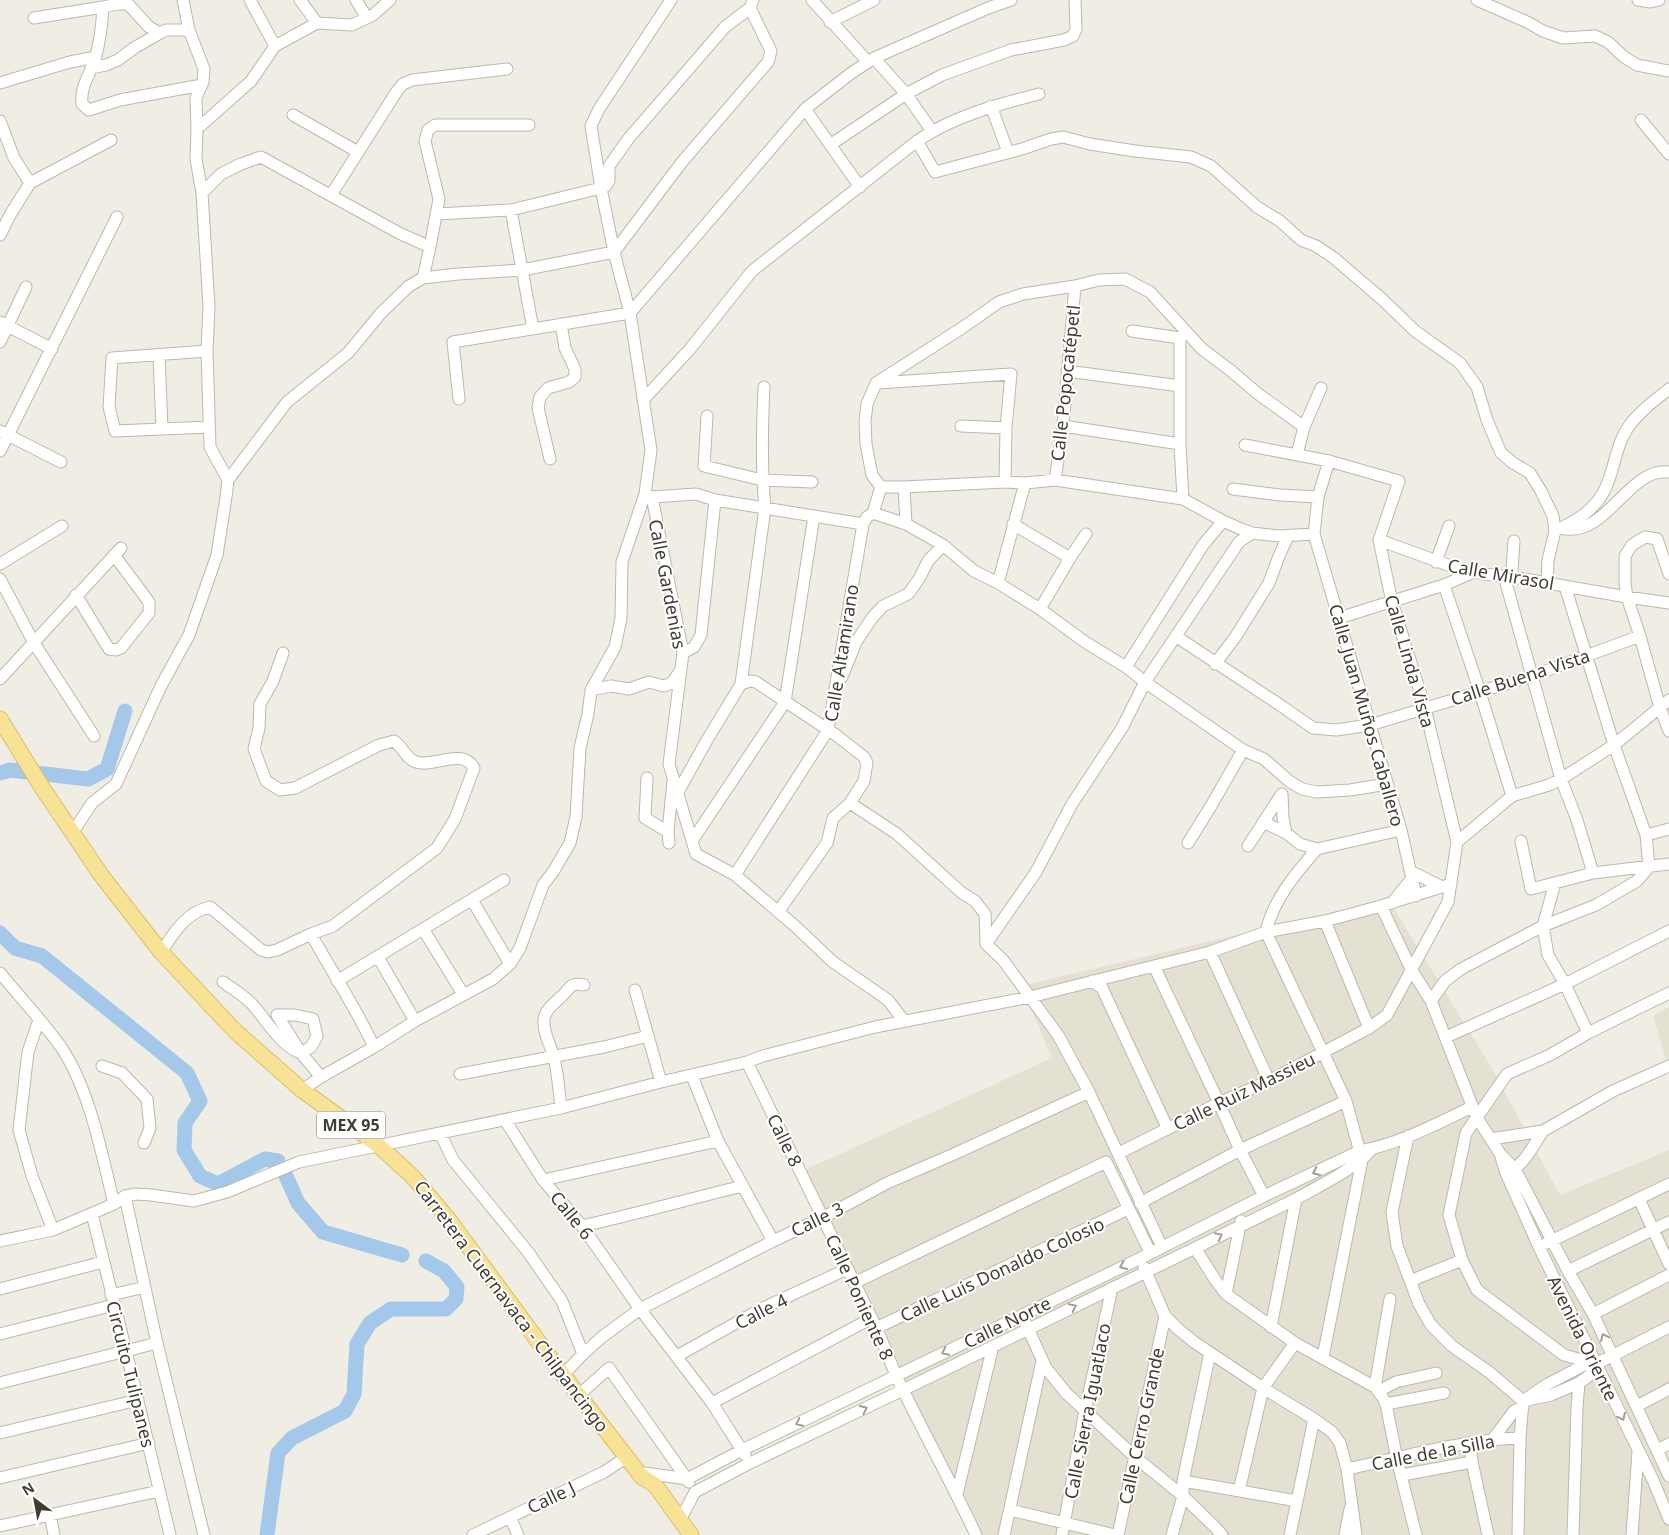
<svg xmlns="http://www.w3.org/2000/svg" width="1669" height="1535" viewBox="0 0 1669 1535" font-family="'Noto Sans',sans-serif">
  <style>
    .residential { fill: #e4e0d2 }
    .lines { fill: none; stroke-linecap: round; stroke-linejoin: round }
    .river { stroke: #a3c8ea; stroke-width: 15 }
    .minor-casing { stroke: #beb8aa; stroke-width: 13 }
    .major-casing { stroke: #dac068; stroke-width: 17 }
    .minor { stroke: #fff; stroke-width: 11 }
    .major { stroke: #f7e296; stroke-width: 15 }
    .oneway { stroke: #a09e9a }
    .labels { text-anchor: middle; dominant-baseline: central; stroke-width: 4; stroke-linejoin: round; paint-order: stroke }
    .shield { fill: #fff; stroke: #7b7771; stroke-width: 1 }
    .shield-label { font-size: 16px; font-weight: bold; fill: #423d34 }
    .street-label { font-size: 18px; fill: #423d34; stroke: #fff }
  </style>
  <rect width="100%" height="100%" fill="#f0ede4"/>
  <path class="residential" d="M1388,899L1490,1065L1560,1195L1669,1150V1535H970L798,1173L1052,1058L1021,986Z
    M1669,1007V1070L1653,1016Z"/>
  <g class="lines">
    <path class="river" d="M0,773L10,770L88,779L107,769L125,711
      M0,933L15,948L42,956L187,1073L200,1101L185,1123L184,1150L200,1176L218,1184L265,1159L278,1161
      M285,1174L298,1203L323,1232L402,1255
      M267,1535L278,1453L292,1438L345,1411L354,1394L357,1344L370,1323L391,1309H446L456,1299L457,1287L444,1271L426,1261"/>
    <g class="minor-casing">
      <path id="minor" d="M250,0L275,46
        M300,0L317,23
        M356,0L367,18
        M812,0L868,62
        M1477,0L1527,22L1543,31L1563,38L1595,36L1608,42L1624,57L1637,65L1669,71
        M1638,0L1650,2L1659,0
        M103,7C102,25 100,42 95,59C90,75 80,86 82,104L89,110L120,100L202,85
        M34,18L103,7L118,4H128L149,27L160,33L166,30H189
        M830,22L874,0
        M874,58L906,94L932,131
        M91,68L106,65L118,60L134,48L160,33
        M0,83L70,62L96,57
        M991,106L1008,152
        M805,109L860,187
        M293,115L358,152
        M1641,120L1669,154
        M0,121L14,158L30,183
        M197,129L251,81L275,46L317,23L352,25L373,15L390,0
        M917,141L935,172L1022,149L1051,139L1063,137L1090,144L1135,151L1191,157L1211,166L1257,207L1280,221L1301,240L1316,246L1334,258L1383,300L1415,331L1460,363L1477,387L1487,420L1501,453L1513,463L1530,473L1541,491L1553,516L1555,531L1548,560L1547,582
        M830,145L906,94L942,75L1011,50L1064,40L1073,36L1076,29L1075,0
        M202,193L221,174L241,164L261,157L399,233L430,247
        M331,195L397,91L403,84L412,80L507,69
        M511,210L533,329
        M437,214L511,210L601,188L606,186L609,181V166L629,138L725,27L750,8L753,0
        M0,235L10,215L30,183L111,140
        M423,278L430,247L439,199L425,141L428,130L435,125H529
        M0,322L52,349
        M1132,331L1180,338
        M0,342L26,287
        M207,351L112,358L109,407L115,431L209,427
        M159,355L162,429
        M1067,371L1180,386
        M878,383L1011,374L1006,428L1005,482
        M459,399L453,342L630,313L805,109L850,74L874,58L988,8L1011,0
        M643,400L690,349L752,271L917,141C954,116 996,105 1039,94
        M707,416L704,466L762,480L812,482
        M961,426L1006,428
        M1063,426L1180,444
        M0,431L61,462
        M1245,445L1329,461L1399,481L1379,540L1392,602L1425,708L1457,842
        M0,451L117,217
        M1297,454L1304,427L1321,388
        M550,459L538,408L540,397L548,388L569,382L575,377V369L565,348L561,324
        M1329,461L1318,497L1314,534L1401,830L1416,896
        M228,480L287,402L348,353L381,313L409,286L423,278L458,274L522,270L614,252L682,162L768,62L771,51L750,8
        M1055,480L1063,426L1075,286
        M881,487L872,475L866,444L865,421L867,404L876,383L962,328L999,302L1023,294L1075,286L1099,280L1125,279L1150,292L1202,349L1230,370L1257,393L1304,427
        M881,487H904L1005,482L1025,483L1055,480L1183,499L1223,521L1241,529L1252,533L1279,536L1314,534
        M904,487L906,524
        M1233,489L1280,495L1318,497
        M645,494L652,497L683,653L669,764L696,854L735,875L795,926L833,962L888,1000L904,1021
        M652,497L696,494L715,500L863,524
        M1183,499L1180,444V338L1185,333
        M873,513L881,487
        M1013,524L1070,558
        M1565,529C1608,535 1629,467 1669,472
        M1555,531C1576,521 1596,510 1606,487C1615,467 1616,444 1629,426C1640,411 1655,400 1669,389
        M1379,540L1459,569L1484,574L1513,577L1627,597L1669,603
        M1436,562L1449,526
        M0,564L62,526
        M1669,574L1657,539L1645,537L1632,545L1625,556V584L1627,597L1640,636L1660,708L1669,731
        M1504,576L1561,779L1577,820L1593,873
        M1513,577L1512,570L1514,541
        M0,579L34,643L94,736
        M998,583L1025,483
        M1444,585L1480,692L1512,796
        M76,595L109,649L116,650L121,648L149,613V602L114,555
        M1040,609L1070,558L1086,534
        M1339,618L1444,585L1474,572
        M1177,637L1280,705L1313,728L1336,730L1370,725L1532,676L1640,636
        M683,653L694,647L701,635L715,500
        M1215,664L1236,636L1269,583L1279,556L1288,536
        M1126,667L1203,545L1223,521
        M842,677L856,642L872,618L883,606L908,594L919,579L928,561L943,545
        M0,679L121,548
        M741,684L750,681L756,682L836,735L864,757L867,763L864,781L850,803L833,818L827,843L778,912
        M591,690L611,686L629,689L649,682L664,686L672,683L680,671
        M647,778L645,818L668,832
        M678,792L707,740L741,684L765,508C761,467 762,428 764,387
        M1282,794L1283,818L1286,833
        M850,803L897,834L962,893L975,901L985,914L986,944L1003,960L1058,1035L1089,1092L1162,1247
        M1263,822L1286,833L1300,844L1317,849L1401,830
        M73,832L92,803L116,784L161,686L189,635L217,555L226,497L228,480L210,447L207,351L209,306L202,193L196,159L197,129L196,98L203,82L204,69L189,30L183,0
        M1646,835L1669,829
        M692,841L785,702L814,516
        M1521,841L1531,889L1593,873L1669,864
        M669,843L668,832L673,781
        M1188,843L1211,806L1243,750
        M1248,846L1281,795
        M1317,849C1296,873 1273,900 1266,932L1346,1101L1362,1160L1323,1357
        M1412,872L1442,887
        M735,875L828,730L863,524L867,517L873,513L906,524L943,545L974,571L998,583L1040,609L1085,642L1126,667L1145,682L1243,750L1264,759L1289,781L1302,789L1317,792L1350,790L1387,784
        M1555,883L1543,926L1548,955L1565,984L1588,1033
        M472,900L510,964
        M1392,903L1413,877
        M1381,906L1411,969L1431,1001L1477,1118L1501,1155L1515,1169L1568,1271L1593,1314L1669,1476
        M1325,921L1369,1028
        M423,929L463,994
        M311,934C332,972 356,1008 374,1047
        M986,944L1036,872L1072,804L1122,728L1145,682L1239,542L1252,533
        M161,952C174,933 186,912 210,907L261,950L268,952L277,950L311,934L333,926L437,848L455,819L474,768C462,747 435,768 416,762C406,759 404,748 394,741L379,745L295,788L280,790L266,781L254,749L259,728L260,704L273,681L283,653
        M1210,952L1269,1081
        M378,957L415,1021
        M1154,966L1219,1103L1240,1150L1264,1196
        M0,973C19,996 44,1023 61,1047C90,1090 102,1155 114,1204
        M337,981L504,880
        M1092,981L1102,988L1168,1129
        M223,982C232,988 243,995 251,1003C266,1019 280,1046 301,1053L311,1047L317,1036L313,1019L295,1015H277
        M635,990L661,1082
        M1431,1001L1445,981L1461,969L1543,926L1596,905L1637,881L1649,867L1646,835L1614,745L1565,586
        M277,1015L301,1053L321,1077
        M39,1020L28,1052L19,1130L32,1176L53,1230
        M1446,1037L1565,984L1669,931
        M747,1062C789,1147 830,1232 871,1317C883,1341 891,1366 903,1390C927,1439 953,1486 976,1535
        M102,1066L122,1073L147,1099L150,1128L144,1143
        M460,1074L604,1047L648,1036
        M692,1076L718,1141L773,1241
        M302,1090L321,1077L374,1047L415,1021L493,979L510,964L520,948L543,885L553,872L570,843L576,817L580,748L588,714L591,690L615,647L621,618L622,562L645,494L651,450L630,313L614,252L601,188L591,126L599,109L671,0
        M561,1108C559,1091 558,1074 554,1058C551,1045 543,1034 544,1020C545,1009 555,1003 562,996C571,988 569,982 584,985
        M505,1120L543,1180L582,1226L640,1309L712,1403L745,1455
        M440,1133L453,1160L528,1252L562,1301L583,1354
        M1408,1136L1392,1212L1397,1246L1419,1304L1431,1325L1452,1346L1489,1372L1523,1401L1520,1438L1518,1535
        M1491,1139L1543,1131L1613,1091L1669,1066
        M1119,1153L1219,1103L1269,1081L1369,1028L1387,1015L1448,902L1457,842L1512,796L1549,785L1561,779L1614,745L1669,700
        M1501,1157L1506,1173L1539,1247L1653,1480L1669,1519
        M1510,1171C1525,1164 1534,1144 1543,1131
        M543,1180L718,1141
        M125,1196L157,1343L204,1535
        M1639,1199L1669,1264
        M1140,1203L1240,1150L1346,1101
        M92,1214L126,1351L170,1535
        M582,1226C636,1214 689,1199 743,1186
        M0,1241L53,1230L114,1204L125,1196L136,1194L151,1195L194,1201L227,1192L299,1162L561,1108L661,1082L747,1062L763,1056L875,1027L1030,997L1210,952L1266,932L1325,921L1381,906L1451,884
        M1547,1243L1669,1184
        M1195,1248L1216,1281L1226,1294L1295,1343L1375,1387L1383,1398L1386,1404L1397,1459L1416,1535
        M1144,1267L1165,1316L1178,1329L1194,1342L1263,1388L1314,1419L1332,1432L1340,1443L1347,1469L1356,1535
        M1568,1271L1669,1222
        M1410,1281L1462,1260
        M854,1283L1106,1162L1150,1252
        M0,1289L103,1262
        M1226,1294L1241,1221
        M111,1295L145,1287
        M1593,1314L1669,1275
        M1025,1322L1046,1368L1066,1393L1135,1457L1183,1496L1215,1527L1222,1535
        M1271,1327L1296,1199
        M876,1328L1128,1209
        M0,1334L114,1305
        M677,1356L761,1309L847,1269
        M1596,1364L1564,1355L1477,1290L1462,1260L1449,1215L1466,1133L1507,1074L1550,1055L1588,1033L1669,993
        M1596,1364L1669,1327
        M563,1375L583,1354L602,1337L640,1309L773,1241L824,1217L887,1183L954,1154L1089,1092
        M0,1383L157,1343
        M1375,1387L1390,1299
        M1379,1391L1396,1382L1436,1373
        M579,1395L609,1368L689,1482
        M1527,1400L1551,1395L1579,1383
        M1523,1401L1546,1385L1588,1363
        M712,1403L872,1318
        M1386,1404L1444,1393
        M1637,1406L1669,1389
        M0,1433L138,1400
        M1493,1439L1514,1411L1523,1407
        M1470,1443L1472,1462L1488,1535
        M1657,1450L1669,1444
        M1347,1469C1404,1457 1461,1440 1520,1438
        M638,1472L687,1479L742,1450L1141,1258L1264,1196L1360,1151C1399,1144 1436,1124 1472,1107
        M1402,1475L1472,1462
        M0,1478L149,1443
        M1183,1481L1297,1501
        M1239,1491L1263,1388L1295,1343
        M957,1494L993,1346
        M1010,1510L1115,1535
        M50,1514L54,1535
        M510,1517L518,1535
        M680,1520L695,1492L750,1463L903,1390L1296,1199C1322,1184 1352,1171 1372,1149
        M0,1526L159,1491
        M473,1535L604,1472L627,1457
        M1004,1535L1042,1361
        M1062,1535L1085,1411L1112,1288
        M1118,1535L1165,1316
        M1172,1535L1183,1496V1481L1210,1353
        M1290,1535L1314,1419
        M1345,1535L1350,1509
        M1573,1535L1577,1407L1579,1383L1590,1375L1596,1364
        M1632,1535L1638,1452"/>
    </g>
    <g class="major-casing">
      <path id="major" d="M0,719L43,789L101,875L161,952L235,1031L302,1090L378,1145L413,1177L449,1220L563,1375L638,1472L642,1477L655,1485L691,1535"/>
    </g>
    <use href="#minor" class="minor"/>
    <use href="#major" class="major"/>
  </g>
  <defs><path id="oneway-chevron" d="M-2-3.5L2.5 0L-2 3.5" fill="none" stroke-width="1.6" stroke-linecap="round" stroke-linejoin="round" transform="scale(1.25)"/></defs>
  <g class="oneway">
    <use href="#oneway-chevron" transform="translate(1316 1172) rotate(155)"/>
    <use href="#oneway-chevron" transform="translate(1219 1236) rotate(-26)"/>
    <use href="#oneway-chevron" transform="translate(1123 1266) rotate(155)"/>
    <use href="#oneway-chevron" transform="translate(1073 1307) rotate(-26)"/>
    <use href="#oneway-chevron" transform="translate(1604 1337) rotate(-115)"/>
    <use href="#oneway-chevron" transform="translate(945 1352) rotate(154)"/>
    <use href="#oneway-chevron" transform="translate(864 1409) rotate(-25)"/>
    <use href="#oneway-chevron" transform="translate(1622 1417) rotate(64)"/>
    <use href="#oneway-chevron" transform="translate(799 1423) rotate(154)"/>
  </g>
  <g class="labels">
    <rect class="shield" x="317" y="1111.5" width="68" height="27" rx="4"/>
    <g class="shield-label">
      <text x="351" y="1125">MEX 95</text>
    </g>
    <g class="street-label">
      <text transform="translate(1065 383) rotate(-84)">Calle Popocatépetl</text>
      <text transform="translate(1501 574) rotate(10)">Calle Mirasol</text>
      <text transform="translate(668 584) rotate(79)">Calle Gardenias</text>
      <text transform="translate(841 653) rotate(-81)">Calle Altamirano</text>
      <text transform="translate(1410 661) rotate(74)">Calle Linda Vista</text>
      <text transform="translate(1520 677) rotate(-18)">Calle Buena Vista</text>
      <text transform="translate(1367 715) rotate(74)">Calle Juan Muños Caballero</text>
      <text transform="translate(1244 1091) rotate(-26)">Calle Ruiz Massieu</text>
      <text transform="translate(785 1140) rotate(64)">Calle 8</text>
      <text transform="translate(572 1215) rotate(51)">Calle 6</text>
      <text transform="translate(817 1219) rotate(-26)">Calle 3</text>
      <text transform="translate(1002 1269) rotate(-25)">Calle Luis Donaldo Colosio</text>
      <text transform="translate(860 1297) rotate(65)">Calle Poniente 8</text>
      <text transform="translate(512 1306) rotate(53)">Carretera Cuernavaca - Chilpancingo</text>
      <text transform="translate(761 1311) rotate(-27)">Calle 4</text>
      <text transform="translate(1007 1322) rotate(-26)">Calle Norte</text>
      <text transform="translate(1583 1338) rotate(64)">Avenida Oriente</text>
      <text transform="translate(131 1374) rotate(76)">Circuito Tulipanes</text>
      <text transform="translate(1087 1411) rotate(-79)">Calle Sierra Iguatlaco</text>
      <text transform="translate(1141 1426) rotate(-78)">Calle Cerro Grande</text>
      <text transform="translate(1433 1452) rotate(-11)">Calle de la Silla</text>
      <text transform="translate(551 1497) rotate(-26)">Calle J</text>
    </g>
  </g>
  <g transform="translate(35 1500) rotate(328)" stroke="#ffffff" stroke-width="4" paint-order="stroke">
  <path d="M0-4L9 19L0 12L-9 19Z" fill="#423d34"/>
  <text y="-8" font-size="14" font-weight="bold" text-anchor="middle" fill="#423d34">N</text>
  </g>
</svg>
